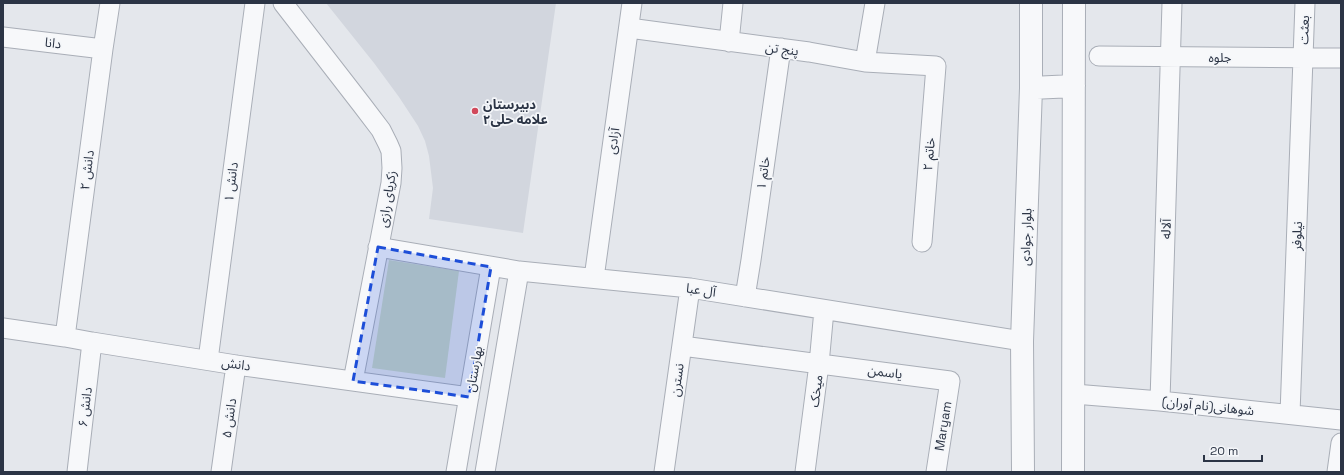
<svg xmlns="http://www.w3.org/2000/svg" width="1344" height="475" viewBox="0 0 1344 475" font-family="'Space Grotesk','Noto Sans Arabic',sans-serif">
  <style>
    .built { fill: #d2d6de }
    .green { fill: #c9d6c5 }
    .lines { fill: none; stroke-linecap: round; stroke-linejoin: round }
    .minor-casing { stroke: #a9aeb7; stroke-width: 21 }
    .tertiary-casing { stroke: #a9aeb7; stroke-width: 24 }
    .minor { stroke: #f7f8fa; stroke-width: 19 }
    .tertiary { stroke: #f7f8fa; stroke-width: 22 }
    .marked { fill: #1d4ed8; fill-opacity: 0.2; stroke: #1d4ed8; stroke-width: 3; stroke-dasharray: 8 5; stroke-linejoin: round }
    .poi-dot { fill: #d1495b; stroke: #f4f6f9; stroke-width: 1.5 }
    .labels { text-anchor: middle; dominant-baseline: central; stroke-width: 3.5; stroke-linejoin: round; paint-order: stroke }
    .street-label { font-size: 13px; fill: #2b3445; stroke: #f4f6f9 }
    .poi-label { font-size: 13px; font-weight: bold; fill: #2b3445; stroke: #f4f6f9; text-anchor: start }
  </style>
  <rect width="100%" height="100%" fill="#e4e7ec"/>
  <path class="built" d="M326,3H556L523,233L429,219L433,188L429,156L425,141L418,126L399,97L374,63Z"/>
  <path class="green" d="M389,260L459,271L445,378L372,368Z"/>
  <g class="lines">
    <g class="minor-casing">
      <path id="minor" d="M283,3L362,105L381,130L388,144L391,151L392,168L391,183L353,381
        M629,28L809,52L865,62L936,66L922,242
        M3,37L103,49
        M729,42L733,3
        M1099,56L1341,58
        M865,62L875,3
        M378,247L519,271L690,288L1022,341
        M594,278L632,3
        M745,297L751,260L781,48
        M3,328L65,337L92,342L236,365L469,397
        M65,337L103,49L110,3
        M682,346L950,381L936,472
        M208,360L255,3
        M1074,394L1160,401L1341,420
        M1160,401L1172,3
        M1290,414L1305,3
        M77,472L92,342
        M221,472L236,365
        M456,472L491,267
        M485,472L519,271
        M664,472L690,288
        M805,472L819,364L824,310
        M1337,472L1341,443"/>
    </g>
    <g class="tertiary-casing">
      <path id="tertiary" d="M1031,88L1074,86
        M1023,472L1022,341L1031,88V3
        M1073,472L1074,3"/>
    </g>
    <use href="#minor" class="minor"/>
    <use href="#tertiary" class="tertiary"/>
  </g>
  <path class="marked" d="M378,247L491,267L469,397L353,381Z"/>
  <circle class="poi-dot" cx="475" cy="111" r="4"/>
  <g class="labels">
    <g class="street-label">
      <text transform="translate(1304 30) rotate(-88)">بعثت</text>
      <text transform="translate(53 43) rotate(7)">دانا</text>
      <text transform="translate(782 49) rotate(7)">پنج تن</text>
      <text x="1220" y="57">جلوه</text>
      <text transform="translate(613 141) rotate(-82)">آزادی</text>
      <text transform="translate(929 154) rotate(-85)">خاتم ۲</text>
      <text transform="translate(87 170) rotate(-83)">دانش ۲</text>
      <text transform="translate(763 173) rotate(-82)">خاتم ۱</text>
      <text transform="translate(231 182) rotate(-83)">دانش ۱</text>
      <text transform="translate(387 199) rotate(-81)">زکریای رازی</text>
      <text transform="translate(1166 229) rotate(-88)">آلاله</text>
      <text transform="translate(1297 236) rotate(-88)">نیلوفر</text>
      <text transform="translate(1026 237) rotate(-88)">بلوار جوادی</text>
      <text transform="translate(701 290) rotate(8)">آل عبا</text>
      <text transform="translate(236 364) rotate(8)">دانش</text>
      <text transform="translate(474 369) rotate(-80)">بهارستان</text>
      <text transform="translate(885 372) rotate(7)">یاسمن</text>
      <text transform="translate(677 380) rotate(-82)">نسترن</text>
      <text transform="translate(816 391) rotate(-82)">میخک</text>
      <text transform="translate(1208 406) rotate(6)">شوهانی(نام آوران)</text>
      <text transform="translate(85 407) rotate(-83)">دانش ۶</text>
      <text transform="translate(229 418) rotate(-82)">دانش ۵</text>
      <text transform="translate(943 426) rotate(-81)">Maryam</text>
    </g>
    <g class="poi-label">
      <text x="483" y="104">دبیرستان<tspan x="483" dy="15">علامه حلی۲</tspan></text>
    </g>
  </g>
  <rect width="1344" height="475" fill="none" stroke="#2b3445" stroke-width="8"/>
  <path d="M1204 455v6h58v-6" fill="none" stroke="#2b3445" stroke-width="2"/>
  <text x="1210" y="455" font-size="12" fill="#2b3445" stroke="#f4f6f9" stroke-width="3" paint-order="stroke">20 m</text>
</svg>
